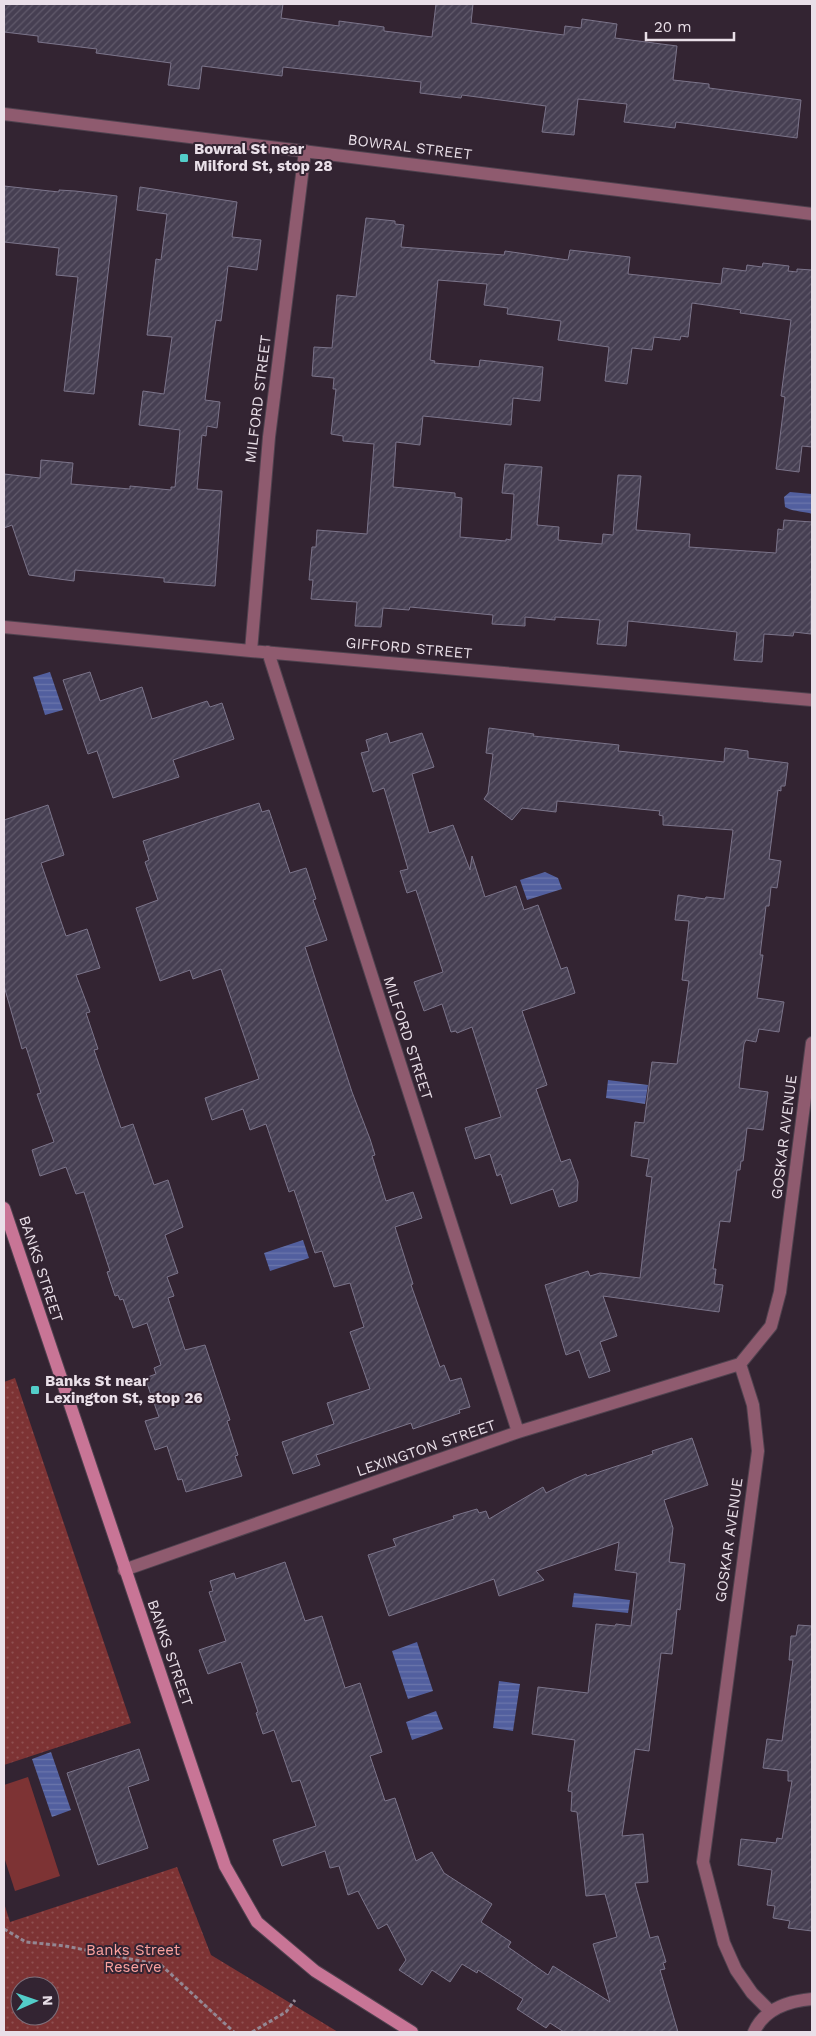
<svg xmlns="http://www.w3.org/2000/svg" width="816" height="2036" viewBox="0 0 816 2036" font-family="'Work Sans',sans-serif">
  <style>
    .park { fill: url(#park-dots); fill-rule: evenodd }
    .garden { fill: #7d3334 }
    .water { fill: url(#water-rules) }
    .building { fill: url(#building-hatch); stroke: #7b748a }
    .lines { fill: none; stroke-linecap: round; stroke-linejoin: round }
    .minor-casing { stroke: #50424f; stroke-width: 14 }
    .tertiary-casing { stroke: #50424f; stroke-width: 14 }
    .secondary-casing { stroke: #50424f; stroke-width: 14 }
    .path { stroke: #948793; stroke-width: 3; stroke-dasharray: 4 2.5; stroke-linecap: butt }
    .minor { stroke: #8f5b6f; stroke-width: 12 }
    .tertiary { stroke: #8f5b6f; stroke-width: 12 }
    .secondary { stroke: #c87596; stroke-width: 12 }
    .poi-dot { fill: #53cdc9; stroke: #332432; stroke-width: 2 }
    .labels { text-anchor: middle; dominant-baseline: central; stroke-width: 4; stroke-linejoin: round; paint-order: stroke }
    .street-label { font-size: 15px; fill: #e9dfe8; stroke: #332432 }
    .poi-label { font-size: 15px; font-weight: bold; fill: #e9dfe8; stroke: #332432; text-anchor: start }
    .park-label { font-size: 15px; fill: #fca29f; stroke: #332432 }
  </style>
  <defs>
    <pattern id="park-dots" width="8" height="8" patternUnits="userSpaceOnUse" patternTransform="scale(1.25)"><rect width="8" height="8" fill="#7d3334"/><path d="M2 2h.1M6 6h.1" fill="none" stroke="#8f5051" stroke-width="1.8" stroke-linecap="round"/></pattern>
    <pattern id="water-rules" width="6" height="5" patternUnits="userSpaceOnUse" patternTransform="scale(1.25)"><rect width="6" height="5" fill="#525f9f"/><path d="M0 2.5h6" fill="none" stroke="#6b76ac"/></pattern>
    <pattern id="building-hatch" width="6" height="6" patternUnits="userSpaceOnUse" patternTransform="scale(1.25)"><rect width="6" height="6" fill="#463f52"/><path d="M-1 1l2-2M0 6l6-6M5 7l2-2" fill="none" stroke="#615a6b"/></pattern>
  </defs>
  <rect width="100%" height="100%" fill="#332432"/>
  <path class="park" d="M15,1378L131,1723L4,1765V1382Z
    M177,1867L211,1955L338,2032H4V1903L10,1922ZM20,1986H50V2016H20Z"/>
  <path class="garden" d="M28,1777L60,1876L15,1891L4,1857V1785Z"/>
  <path class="water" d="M790,492L812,494V514C804,511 793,512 785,507L784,497Z
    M50,672L63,710L45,715L33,677Z
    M545,872L558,878L562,889L527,900L520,880Z
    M608,1080L648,1085L645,1104L606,1098Z
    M303,1240L309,1258L270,1271L264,1253Z
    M574,1593L630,1600L628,1613L572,1607Z
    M417,1642L433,1691L408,1699L392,1651Z
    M499,1681L520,1684L513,1731L493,1728Z
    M436,1711L443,1729L412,1740L406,1722Z
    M51,1752L71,1810L52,1817L32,1759Z"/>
  <path class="building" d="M4,4H283L281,18L339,26V21L384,27V31L432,37L436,4H473L471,23L564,35L565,26L581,28L582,19L617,24L615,38L677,46L673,80L709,84V88L801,100L797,138L676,122L675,128L624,122L627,104L578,99L574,135L542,132L546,106L462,95L461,98L420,93L421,82L283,67L282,76L202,66L199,89L168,85L171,63L96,53L97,49L38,42V36L4,32Z
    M4,186L59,192V190L75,191L117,196L94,394L64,391L78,277L56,275L59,248L4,242Z
    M140,187L237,202L232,237L261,240L257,270L228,266L221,321L216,320L214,332L205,400L220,402L217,428L207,426L206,436L202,435L197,489L222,491L215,586L164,582V578L75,570L74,581L29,575L12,525L4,528V474L40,478L41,460L73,463L71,484L130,489V486L171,490V487H175L180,430L139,425L143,391L164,394L172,337L147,335L156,259L161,260L167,214L137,210Z
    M366,218L395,221V224L404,225L401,247L504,255L505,251L568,260L570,250L630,257L628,274L721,284L723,268L746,271L747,265L762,267L763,263L789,266L788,271L797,272V269L812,270V447L802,446L799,472L776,469L785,397L781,396L791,320L740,313L741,310L692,303L688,337L681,336L680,340L654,337L652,350L632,348L627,384L605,381L609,347L558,340L561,321L507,314L508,308L484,305L487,284L438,280L430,360L435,361L434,363L479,367L480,360L543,367L540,401L513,398L511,425L423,416L420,445L396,442L393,487L455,493V497L462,498L460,537L506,541V539L511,540L514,494L502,493L505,464L542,467L537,525L559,527L558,540L602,544L603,534L613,535L618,475L641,476L636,530L690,534L689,547L776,553L778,529L783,530L784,520L812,522L811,634L794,632L793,636L764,634L762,662L734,660L737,632L628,621L626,646L597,644L600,620L555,617V620L525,617V626L492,624L493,615L410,607L409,610L383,608L381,627L355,626L357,602L311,599L313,580H309L312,547H316L317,530L367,534L374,444L343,441V436L331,434L336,389H333L334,378L312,376L314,347L332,348L337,295L356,297Z
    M90,672L100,701L142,687L152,719L207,701L210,707L222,703L234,739L173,760L179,777L113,798L97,751L88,754L63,680Z
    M489,728L534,734L533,736L619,745L618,751L724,762L725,748L748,751V758L788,763L785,786H781V791L778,790L769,859L781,861L777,888L771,887L769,906H766L760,955H763L757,998L784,1002L779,1032L759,1029L756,1042L746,1040L744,1044L739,1088L768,1092L763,1130L747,1128L743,1161H741L740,1170H737L730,1222L720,1221L713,1269H716L714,1284L723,1285L719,1312L603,1296L617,1336L600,1342L610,1371L589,1378L579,1350L566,1355L545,1285L588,1271L590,1276L600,1273L640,1278L652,1177L646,1176L649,1159L631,1156L635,1122L644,1123L652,1062L677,1064L689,981L682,980L689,921L675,920L678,895L705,899L706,897L724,899L733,830L663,825V816L659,815L660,811L557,801L556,812L522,808L512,820L484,799L488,793L493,754L486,753Z
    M387,733L390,743L422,733L434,767L412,774L429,833L453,825L470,870L472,856L485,897L516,886L524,910L538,905L561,969L567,967L575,993L522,1011L547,1085L536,1089L561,1162L570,1159L578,1182L577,1201L559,1207L553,1189L511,1204L501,1174L497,1176L490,1154L475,1159L465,1128L501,1117L472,1027L457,1033L456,1031L451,1032L442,1004L424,1011L414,982L443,972L416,890L407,893L400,871L408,869L384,788L373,792L361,753L369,751L366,740Z
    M259,803L262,812L269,810L290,873L306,868L316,899L313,900L327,940L305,947L352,1092L370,1139L375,1155L372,1156L386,1201L413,1192L422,1218L395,1227L413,1284L411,1285L440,1367L444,1365L450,1381L461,1378L470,1407L459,1410L460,1413L413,1429L411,1423L316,1455L320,1465L293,1474L282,1442L334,1424L327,1403L370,1389L350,1332L364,1327L350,1283L334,1287L322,1251L315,1253L294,1190L289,1192L266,1124L250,1130L243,1109L212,1120L205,1098L259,1079L221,969L193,979L190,970L160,981L136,908L158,900L145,862L149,860L143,841Z
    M48,805L64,855L41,863L66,936L87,929L100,968L76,975L90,1012L86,1013L98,1049L94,1050L121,1128L133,1124L154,1185L168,1180L183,1227L165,1235L178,1273L167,1277L174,1296L168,1298L185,1350L205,1345L230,1420L227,1421L238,1455L235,1456L242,1476L186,1492L182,1479L178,1480L167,1446L155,1450L145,1421L159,1417L145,1378L156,1374L154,1368L161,1365L147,1323L133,1328L123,1299L120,1300L118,1295L115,1296L107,1272L110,1271L84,1192L76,1194L66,1167L40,1176L32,1150L54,1142L37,1094L41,1093L26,1047L22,1049L4,986V820Z
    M692,1438L708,1485L664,1500L673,1528L669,1562L685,1564L680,1610L677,1609L672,1654L661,1653L649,1751L635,1749L622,1836L643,1834L648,1882L635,1883L650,1938L658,1936L666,1962L663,1963L665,1969L660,1970L678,2032H564L550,2023L546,2028L517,2009L523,1999L478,1970L477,1973L462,1964L450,1982L432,1970L422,1985L399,1970L406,1960L387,1924L378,1929L358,1891L348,1895L339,1866L330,1868L325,1851L282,1866L273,1840L316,1826L300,1780L292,1782L274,1730L263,1734L256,1713L258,1712L241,1662L208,1674L199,1650L226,1641L209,1592L213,1591L210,1581L234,1573L236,1579L285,1562L305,1621L322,1616L345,1688L360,1683L382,1752L370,1756L385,1801L395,1798L416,1861L432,1852L444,1873L492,1904L481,1922L511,1942L508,1947L548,1975L553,1966L610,2002L593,1944L617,1937L605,1894L586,1896L577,1812L571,1811L572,1792L568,1791L575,1740L532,1734L538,1687L588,1693L596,1624L615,1626L616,1624L631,1626L637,1573L615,1570L619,1542L536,1571L544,1580L499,1596L494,1579L389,1616L368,1555L396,1546L393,1539L454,1519L453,1516L477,1509L479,1513L486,1511L489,1519L543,1487L546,1493L574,1479L586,1474L587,1476L653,1454L652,1451Z
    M798,1625L812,1626V1931L788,1928L790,1921L773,1918L775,1906L767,1905L772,1870L738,1865L741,1839L776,1843L777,1838L782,1839L792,1781H788V1771L763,1768L767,1739L782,1741L793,1660H789L791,1636H796Z
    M139,1749L149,1780L128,1787L148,1848L98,1865L67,1773Z"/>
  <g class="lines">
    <g class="minor-casing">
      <path id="minor" d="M4,627L251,651L812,700
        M251,651L269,437L305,151
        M268,652L518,1432
        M124,1570L518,1432L740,1364
        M770,2011L752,1993L736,1970L724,1943L703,1862L758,1451L753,1405L740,1364L771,1326L780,1292L812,1043"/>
    </g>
    <g class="tertiary-casing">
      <path id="tertiary" d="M4,114L812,214
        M754,2032C764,2009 789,2001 812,1999"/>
    </g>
    <g class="secondary-casing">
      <path id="secondary" d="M4,1208L225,1866L257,1922L315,1971L412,2032"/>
    </g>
    <path class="path" d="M4,1929L26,1942L65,1946L161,1965L234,2032
      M252,2032L286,2012L295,2000"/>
    <use href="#minor" class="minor"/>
    <use href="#tertiary" class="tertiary"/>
    <use href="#secondary" class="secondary"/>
  </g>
  <g class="poi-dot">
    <rect x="179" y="153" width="10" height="10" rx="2.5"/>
    <rect x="30" y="1385" width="10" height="10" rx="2.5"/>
  </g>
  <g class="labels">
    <g class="street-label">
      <text transform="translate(410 147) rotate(7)">BOWRAL STREET</text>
      <text transform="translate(258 399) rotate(-83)">MILFORD STREET</text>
      <text transform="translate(409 648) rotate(5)">GIFFORD STREET</text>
      <text transform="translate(408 1038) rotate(72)">MILFORD STREET</text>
      <text transform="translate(784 1137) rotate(-83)">GOSKAR AVENUE</text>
      <text transform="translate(41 1269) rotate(72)">BANKS STREET</text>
      <text transform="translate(426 1448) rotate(-19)">LEXINGTON STREET</text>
      <text transform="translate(729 1540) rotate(-82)">GOSKAR AVENUE</text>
      <text transform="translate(170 1653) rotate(71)">BANKS STREET</text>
    </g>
    <g class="poi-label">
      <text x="194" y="149">Bowral St near<tspan x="194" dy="17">Milford St, stop 28</tspan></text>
      <text x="45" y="1381">Banks St near<tspan x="45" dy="17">Lexington St, stop 26</tspan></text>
    </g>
    <g class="park-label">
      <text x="133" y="1950">Banks Street<tspan x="133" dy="17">Reserve</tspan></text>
    </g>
  </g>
  <rect width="816" height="2036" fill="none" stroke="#e9dfe8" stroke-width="10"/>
  <g transform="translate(35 2001) rotate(88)"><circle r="24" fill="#332432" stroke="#7c6f7b"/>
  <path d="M0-4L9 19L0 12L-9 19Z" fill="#53cdc9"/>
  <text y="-8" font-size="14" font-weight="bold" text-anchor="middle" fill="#e9dfe8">N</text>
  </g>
  <path d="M646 32v8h88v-8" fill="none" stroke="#e9dfe8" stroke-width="2.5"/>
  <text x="654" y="32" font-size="15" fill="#e9dfe8" stroke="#332432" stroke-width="4" paint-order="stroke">20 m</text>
</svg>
